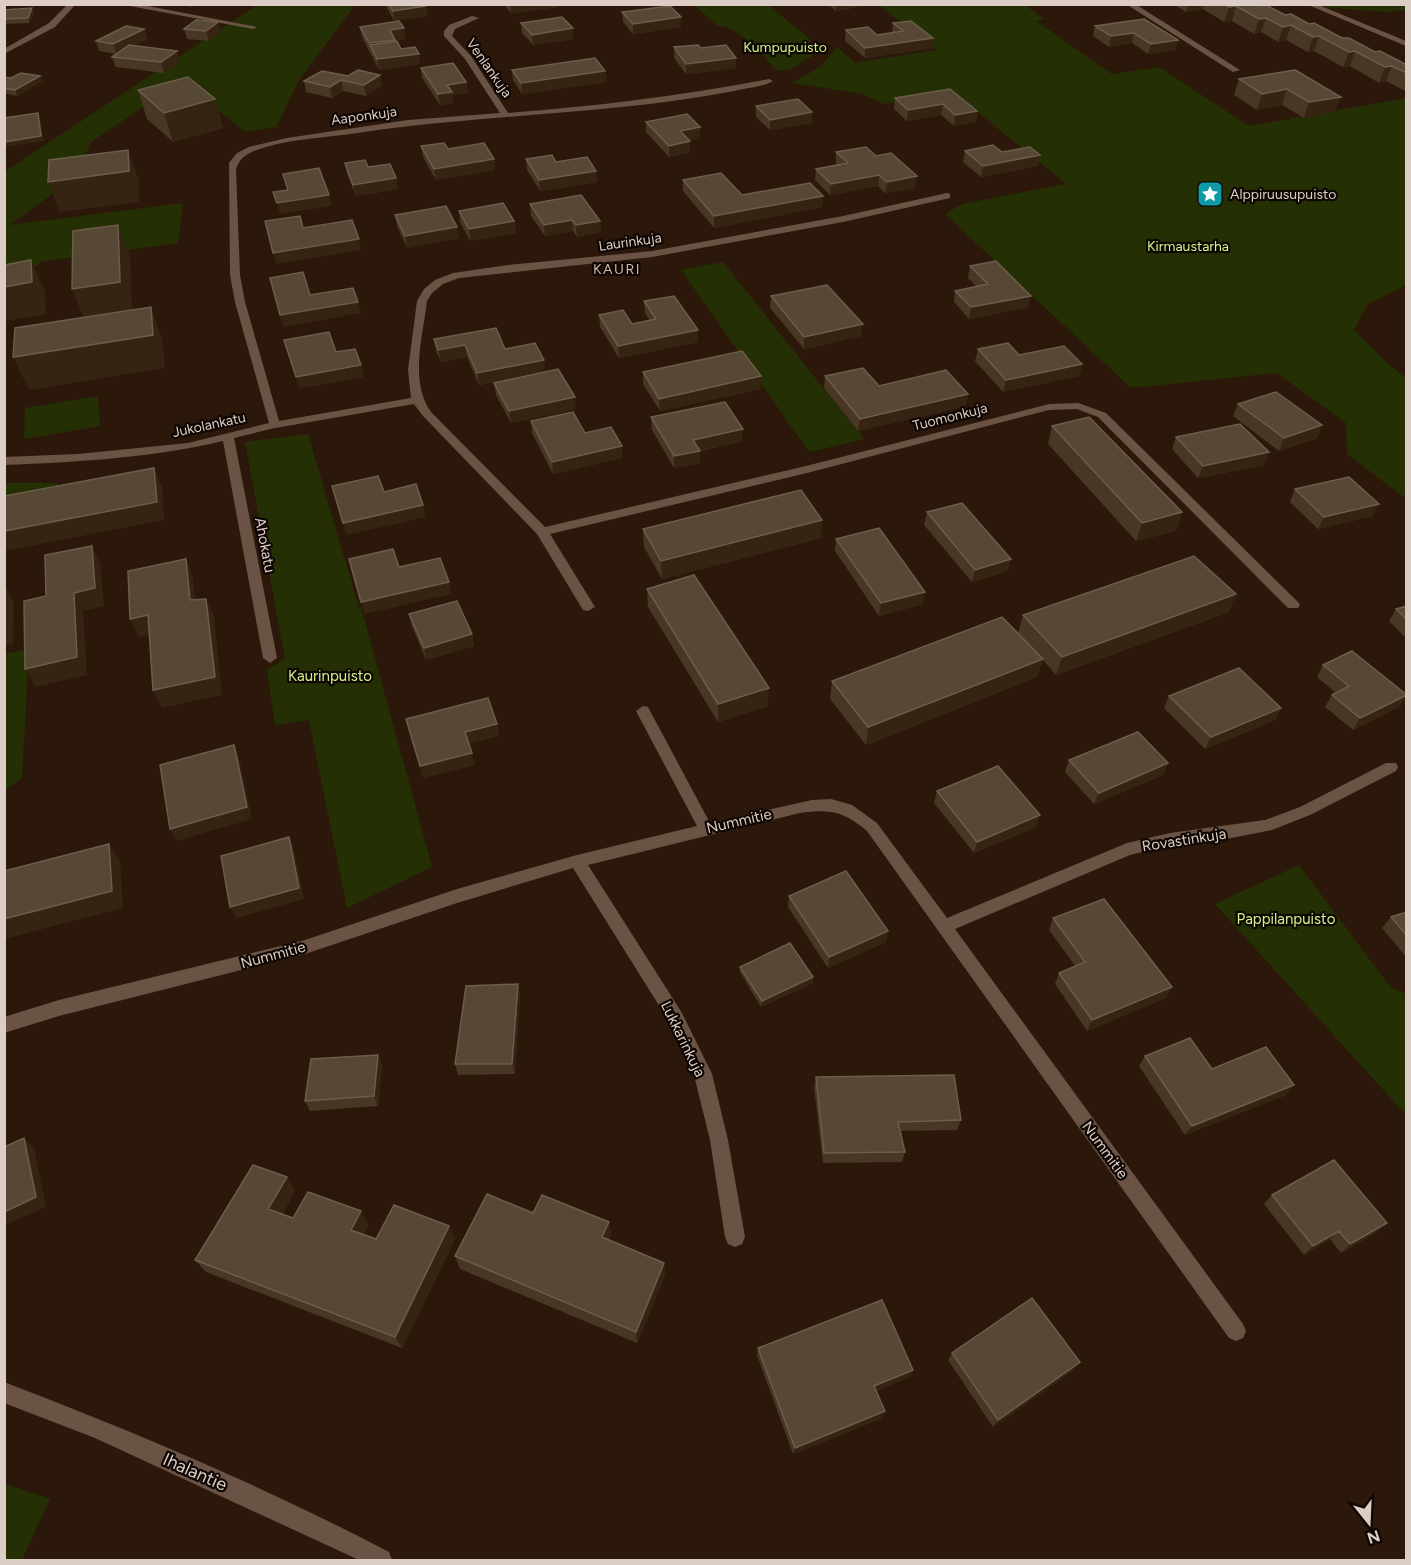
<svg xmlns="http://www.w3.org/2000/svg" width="1411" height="1565" viewBox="0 0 1411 1565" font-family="Figtree,sans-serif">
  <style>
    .green { fill: #243004 }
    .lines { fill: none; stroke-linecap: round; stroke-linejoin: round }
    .street { fill: #6a5344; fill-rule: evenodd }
    .secondary { fill: #6a5344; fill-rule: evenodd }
    .wall { fill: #473724 }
    .shaded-wall { fill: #362413 }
    .building { fill: #574835; stroke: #6c5d4c; stroke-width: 1.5 }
    .labels { text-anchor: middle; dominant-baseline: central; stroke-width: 4.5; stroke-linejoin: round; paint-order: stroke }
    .far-park-label { font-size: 14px; fill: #d1f38a; stroke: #0e0603 }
    .far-street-label { font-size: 14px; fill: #dccec5; stroke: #0e0603 }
    .far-poi-label { font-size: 14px; fill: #dccec5; stroke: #0e0603; text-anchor: start }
    .far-neighbourhood-label { font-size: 14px; letter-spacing: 1.5px; fill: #d5b9a8; stroke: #0e0603 }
    .street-label { font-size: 15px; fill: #dccec5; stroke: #0e0603 }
    .park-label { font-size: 15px; fill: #d1f38a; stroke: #0e0603 }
    .near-street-label { font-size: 18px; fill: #dccec5; stroke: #0e0603 }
  </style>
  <rect width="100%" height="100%" fill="#2c180b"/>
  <path class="green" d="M1024,4L1044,19L1036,21L1112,74L1159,67L1249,126L1406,98V285L1367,305L1354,330L1390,366L1406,378V499L1347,454L1346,423L1277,373L1131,388L945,214L962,204L1066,184L953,92L883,104L862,94L793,83L821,66L837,47L855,63L936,50L879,5Z
    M257,5H355L300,78L276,127L245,132L186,85L173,86L90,143L85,157L104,158L9,225L183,203L178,243L39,262L38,265L5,270L4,172Z
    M695,5H768L809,38L812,56L789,70H776L752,43L729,28L716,25Z
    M1321,5H1406V10L1390,12L1329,8Z
    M723,262L864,439L809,452L681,270Z
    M98,396L100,426L24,439L25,408Z
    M308,434L359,608L361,607L432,867L347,908L309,720L275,725L267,670L285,659L245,442Z
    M5,483H58L59,499L5,509Z
    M29,649L22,778L5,790V654Z
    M1299,865L1391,988L1406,994V1115L1215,904Z
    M5,1484L50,1499L22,1560H5Z"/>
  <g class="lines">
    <path class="street" d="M119,4H137L257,27L253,29Z
      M1126,4H1135L1240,70L1233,72Z
      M1306,4H1316L1406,41V46Z
      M472,16L479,18L455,29L452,36L471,56L508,113C596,106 682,96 769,79L773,81C763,87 746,88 734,91C609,115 482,114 357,133C324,138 285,139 254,151C245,155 238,160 236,170L240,275L245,302L279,421L411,398L408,370L417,301L424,289L435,280L453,273L508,265L652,251L843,216L947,193L950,194V198L843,222L652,257L459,278L443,284L432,293L427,301C423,336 409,381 431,412L545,527L806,466L1049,404L1078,403L1106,413L1298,602L1300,605L1298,608H1288L1098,417L1077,409L1049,410L807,473L550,534L595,607L588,611L583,610L537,534L423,416L414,404L275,428L234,438L277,658L270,663L263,658L223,441C152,458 77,462 4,465V457L78,454L188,443L269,423L235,302L230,275L229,163L237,153L249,147L287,138L408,120L500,113L465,59L444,36V31L449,25Z
      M643,706L648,707L710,823L812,800L831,799L852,805L877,823L947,918L1127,843L1170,833L1265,820L1300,807L1386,763H1396L1398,767L1396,771L1310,815L1272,830L1221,840L1170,845L1130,855L955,929L1243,1324L1246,1331L1243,1338L1236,1341L1229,1338L867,831C843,811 830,809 800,813L588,865L682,1013L712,1074L728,1140L745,1237L742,1244L735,1247L728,1244L725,1237L710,1140L694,1075L670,1023L573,868L457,903L305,954L59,1016L4,1033V1017L59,1000L305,940L457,889L577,855L697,826L636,711Z"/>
    <path class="secondary" d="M68,4H76L55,27L4,54V49L49,23Z
      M4,1382C135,1432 265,1487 389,1552L392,1560H359L95,1438L4,1403Z"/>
  </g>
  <path class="wall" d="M385,4H425L428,16L394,21Z
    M504,4H558V7L511,13Z
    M828,4H873L836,11Z
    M1173,4H1256L1309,24L1407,65V92L1386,81L1379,83L1350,66L1343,67L1314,51L1308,52L1286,40L1278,42L1261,32L1254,34L1232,21L1224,22L1203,9L1186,12Z
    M4,10L34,13L29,23L4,24Z
    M622,12L681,17V27L633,34L623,22Z
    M521,23L573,28V39L533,45L522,33Z
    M893,23L932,48L865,58L845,41L846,30L877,35L892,33Z
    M1095,26L1178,40L1175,50L1148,54L1132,43L1109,47L1093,36Z
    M360,27L404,28L405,39L395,40V42L401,49L420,64L379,70L362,37Z
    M144,29L147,39L134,46L180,61L164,73L116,67L112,57L116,54L99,51L96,41Z
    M184,29L220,32L209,41L187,39Z
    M674,47L701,48L736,68L686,74L674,58Z
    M421,68L466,82L468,93L452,95L453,103L440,105L422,78Z
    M512,70L605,71L606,82L522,94L513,80Z
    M1295,70L1335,112L1304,118L1282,105L1257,110L1234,95L1239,79Z
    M322,71L382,85L366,96L343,91L332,98L306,92L304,81Z
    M40,76L42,81L17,96L4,93V77L11,78Z
    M950,89L977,111L976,122L954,126L941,115L907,121L894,109L895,98Z
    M138,90L215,99L223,128L173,142L147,119Z
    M756,106L812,123L770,130L756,117Z
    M646,122L700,138L689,140L690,152L669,157L646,132Z
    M421,146L448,149L494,159L495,170L436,180L423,157Z
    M965,151L1002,152L1038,166L981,177L963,162Z
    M836,152L876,156L915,188L885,193L878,186L830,195L815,180L816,169L837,165L836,163Z
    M526,159L556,162L597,182L540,191L527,170Z
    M345,163L368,167L396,178L398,189L356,196L347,174Z
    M683,180L742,195L823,196L822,207L714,228L683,191Z
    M530,204L600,221L601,232L577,237L573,231L545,236L531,216Z
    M459,211L514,221L516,233L470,241L460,222Z
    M395,215L459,238L407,248L397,226Z
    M970,266L1028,307L969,319L954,302L955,291L977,287L968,278Z
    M771,296L861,336L804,349L770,308Z
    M644,301L698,330V342L619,358L600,327L599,315L632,324L650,321L645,313Z
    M434,339L505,349L545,372L576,409L511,423L496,395L494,383L523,377L479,385L467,357L441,362L436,351Z
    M978,349L1019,355L1082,364L1079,376L1003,392L975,361Z
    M643,372L761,376V389L660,411L643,384Z
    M825,376L879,386L968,394L965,406L858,431L824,388Z
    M1238,404L1322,425L1317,438L1279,451L1233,416Z
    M651,417L742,441L700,451V463L674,468L652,430Z
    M531,421L585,433L622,446V458L553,474L532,433Z
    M1052,426L1182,512L1176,531L1136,541L1048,444Z
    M1176,437L1264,465L1198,478L1172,449Z
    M1295,489L1373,516L1318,529L1290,502Z
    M927,512L1008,571L972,582L924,525Z
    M643,529L821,538L662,579L644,547Z
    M836,539L923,604L879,616L835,551Z
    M647,589L768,706L718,722L648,607Z
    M1407,606V639L1389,621L1396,609Z
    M1229,612L1056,675L1042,659L1037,677L866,745L830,699L832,681L1031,647L1018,633L1023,615Z
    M409,614L472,634L474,646L426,660L412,626Z
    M1323,665L1399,707L1353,730L1325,707L1332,695L1336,693L1317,677Z
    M1169,696L1281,708L1275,720L1205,749L1164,708Z
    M1069,760L1168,763L1163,775L1094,804L1065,772Z
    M937,791L1036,827L974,853L934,803Z
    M789,896L888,931L886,942L828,968L788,907Z
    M1407,912V958L1382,928L1391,917Z
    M1053,918L1172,987L1166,998L1087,1031L1055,984L1059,973L1075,966L1049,930Z
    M740,967L813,977V983L761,1007L740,972Z
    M518,984L520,995L515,1074L458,1075L455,1064Z
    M378,1055L382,1065L378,1106L310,1111L305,1101Z
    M1145,1056L1212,1069L1286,1095L1185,1135L1139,1066Z
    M816,1077L961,1120L957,1130L900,1131L905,1152L902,1162L823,1163L814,1087Z
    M295,1191L282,1214L293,1218L369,1225L363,1235L376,1239L449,1226L455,1239L402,1348L206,1272L195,1260Z
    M1272,1195L1377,1232L1341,1253L1330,1239L1304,1255L1264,1204Z
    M533,1213L611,1235L608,1240L664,1263L665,1275L637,1343L460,1269L455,1256Z
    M758,1348L913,1370L909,1377L877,1391L882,1418L793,1454L757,1355Z
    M952,1353L1074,1370L993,1427L948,1360Z"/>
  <path class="shaded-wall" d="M187,4H203L188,8Z
    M510,4H558V7L511,13Z
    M836,4H873L836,11Z
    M1188,4H1204L1203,9L1186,12Z
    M426,6L428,16L394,21L393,11Z
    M1236,6L1232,21L1224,22L1229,7Z
    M32,8L34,13L29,23L28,18Z
    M681,17V27L633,34V24Z
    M1266,18L1261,32L1254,34L1259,19Z
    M218,22L220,32L209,41L206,31Z
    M1291,25L1286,40L1278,42L1283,27Z
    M404,28L405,39L395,40L397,50L370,45L371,54L369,43L390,30Z
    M573,28V39L533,45L532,35Z
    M144,29L147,39L117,55L113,44Z
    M1134,33L1132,43L1109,47L1111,36Z
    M1319,36L1314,51L1308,52L1313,37Z
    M933,38L932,48L865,58V48Z
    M1178,40L1175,50L1148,54L1151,44Z
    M177,51L180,61L164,73L161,62Z
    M1355,51L1350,66L1343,67L1349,52Z
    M419,54L420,64L379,70L377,59Z
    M736,58V68L686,74V64Z
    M1392,66L1386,81L1379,83L1385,67Z
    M605,71L606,82L522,94L521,83Z
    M380,75L382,85L366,96L364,85Z
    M40,76L42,81L17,96L15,90Z
    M341,80L343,91L332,98L330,87Z
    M466,82L468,93L452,95L453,103L440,105L438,94L447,85Z
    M1287,89L1282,105L1257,110L1262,94Z
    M1341,97L1335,112L1304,118L1309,102Z
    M215,99L223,128L173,142L164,113Z
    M943,104L941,115L907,121L908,110Z
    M977,111L976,122L954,126L955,115Z
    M812,112V123L770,130V120Z
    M38,113L40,119L44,141L4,147V142Z
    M700,127V138L680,142V131Z
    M690,141V152L669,157V146Z
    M128,150L139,180V202L60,212L48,182Z
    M1040,155L1038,166L981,177L983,166Z
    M494,159L495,170L436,180L434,169Z
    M596,171L597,182L540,191L539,180Z
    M879,175L878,186L830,195L831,184Z
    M917,176L915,188L885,193L887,182Z
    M396,178L398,189L356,196L353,185Z
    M329,195L332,206L280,214L277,203Z
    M823,196L822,207L714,228V216Z
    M572,220L573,231L545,236L544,225Z
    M514,221L516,233L470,241L469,229Z
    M600,221L601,232L577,237L576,225Z
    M118,225L130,256L132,314L85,321L72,289Z
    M457,227L459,238L407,248L405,236Z
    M359,239L361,250L276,264L273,253Z
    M31,260L45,292L46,314L4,321V287Z
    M1031,296L1028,307L969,319L971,307Z
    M358,302L361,313L284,327L280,315Z
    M151,307L162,339L165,368L29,390L13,357Z
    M863,324L861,336L804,349V337Z
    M698,330V342L619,358L618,346Z
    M465,345L467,357L441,362L438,350Z
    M544,360L545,372L479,385L477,373Z
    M1082,364L1079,376L1003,392L1006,380Z
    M361,365L364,377L299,389L296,377Z
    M761,376V389L660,411L659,399Z
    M968,394L965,406L858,431L860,419Z
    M575,397L576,409L511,423L509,411Z
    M1322,425L1317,438L1279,451L1284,438Z
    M743,429L742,441L693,452V440Z
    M622,446V458L553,474L552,462Z
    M700,451V463L674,468V456Z
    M1269,452L1264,465L1198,478L1203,466Z
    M154,468L162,487L164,520L4,551V531Z
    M1379,504L1373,516L1318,529L1324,517Z
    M423,505L426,517L347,535L343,523Z
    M1182,512L1176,531L1136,541L1142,523Z
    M822,520L821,538L662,579L661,561Z
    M92,546L100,564L104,606L83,611L87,675L36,687L25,669L74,593Z
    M186,559L193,578L197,618L190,600Z
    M1011,559L1008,571L972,582L975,570Z
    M449,582L451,594L365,614L361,602Z
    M4,584L14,602L13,644L4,646Z
    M925,592L923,604L879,616L881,603Z
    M1236,594L1229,612L1056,675L1062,657Z
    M206,599L214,617L222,695L162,708L153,690Z
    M148,615L156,633L139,637L130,619Z
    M472,634L474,646L426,660L424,648Z
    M1043,659L1037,677L866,745L868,727Z
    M769,688L768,706L718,722V704Z
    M1407,695L1399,707L1353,730L1360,718Z
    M1281,708L1275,720L1205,749L1211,737Z
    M497,724L499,736L468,744L465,732Z
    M234,745L239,757L252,819L176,841L170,829Z
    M472,753L475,765L423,778L420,766Z
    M1168,763L1163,775L1094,804L1099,793Z
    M1040,815L1036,827L974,853L977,842Z
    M289,837L294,849L304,899L236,918L230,907Z
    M109,844L120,861L123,908L4,939V919Z
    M888,931L886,942L828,968L829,957Z
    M813,977V983L761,1007L762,1001Z
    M518,984L520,995L515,1074L512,1064Z
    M1172,987L1166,998L1087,1031L1092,1020Z
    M378,1055L382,1065L378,1106L374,1096Z
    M1294,1085L1286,1095L1185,1135L1192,1126Z
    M24,1138L34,1148L46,1207L4,1225V1212Z
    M287,1177L295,1191L277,1222L268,1209Z
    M361,1211L369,1225L359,1243L351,1230Z
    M609,1222L611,1235L604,1250L602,1237Z
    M1387,1223L1377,1232L1341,1253L1350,1244Z
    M449,1226L455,1239L402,1348L395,1337Z
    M1339,1231L1330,1239L1304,1255L1313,1246Z
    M664,1263L665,1275L637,1343L636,1332Z
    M1080,1362L1074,1370L993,1427L998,1420Z
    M913,1370L909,1377L872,1393L874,1386Z
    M885,1411L882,1418L793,1454L795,1448Z"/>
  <path class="building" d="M389,4H425L426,6L393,11Z
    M1224,4H1256L1258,6L1266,5L1285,15L1291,14L1309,24L1314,23L1342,38H1349L1375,52L1380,51L1407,65V73L1392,66L1385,67L1355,51L1349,52L1319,36L1313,37L1291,25L1283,27L1266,18L1259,19L1236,6L1229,7Z
    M670,6L681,17L633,24L622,12Z
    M32,8L28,18L4,19V10Z
    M562,17L573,28L532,35L521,23Z
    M1144,19L1178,40L1151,44L1134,33L1111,36L1095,26Z
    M196,20L218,22L206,31L184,29Z
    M399,21L404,28L390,30L395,40L369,43L360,27Z
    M911,21L933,38L865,48L846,30L868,27L877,35L903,31L893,23Z
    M126,26L144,29L113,44L96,41Z
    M397,41L401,49L415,47L419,54L377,59L370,45Z
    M129,45L177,51L161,62L112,57Z
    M698,45L701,48L726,45L736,58L686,64L674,47Z
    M595,58L605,71L521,83L512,70Z
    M453,63L466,82L447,85L452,92L438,94L421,68Z
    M358,70L380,75L364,85L341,80L330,87L304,81L322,71L348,76Z
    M1295,70L1341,97L1309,102L1287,89L1262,94L1239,79Z
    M21,73L40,76L15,90L4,88V77L11,78Z
    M188,77L215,99L164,113L138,90Z
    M950,89L977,111L955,115L943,104L908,110L895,98Z
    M798,99L812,112L770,120L756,106Z
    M38,113L41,136L4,142V118Z
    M687,114L700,127L680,131L690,141L669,146L646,122Z
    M444,143L448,149L484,143L494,159L434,169L421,146Z
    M993,145L1002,152L1030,147L1040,155L983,166L965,151Z
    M866,147L876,156L891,153L917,176L887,182L879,175L831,184L816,169L848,163L836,152Z
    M128,150L129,171L48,182L49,160Z
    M552,155L556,162L587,157L596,171L539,180L526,159Z
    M365,160L368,167L390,164L396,178L353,185L345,163Z
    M319,168L329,195L277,203L273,192L288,190L283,174Z
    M721,173L742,195L810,183L823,196L714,216L683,180Z
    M581,195L600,221L576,225L572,220L544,225L530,204Z
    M503,203L514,221L469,229L459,211Z
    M446,206L457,227L405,236L395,215Z
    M300,216L303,228L352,220L359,239L273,253L265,221Z
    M118,225L120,282L72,289L73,231Z
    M31,260L32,282L4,287V265Z
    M996,261L1031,296L971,307L955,291L988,284L970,266Z
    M303,272L310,295L353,288L358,302L280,315L270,278Z
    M827,285L863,324L804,337L771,296Z
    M674,296L698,330L618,346L599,315L623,310L632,324L656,319L644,301Z
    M151,307L153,335L13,357L15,328Z
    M496,328L505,349L535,343L544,360L477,373L465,345L438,350L434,339Z
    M329,332L336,352L355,349L361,365L296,377L284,340Z
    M1008,343L1019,355L1064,346L1082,364L1006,380L978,349Z
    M742,351L761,376L659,399L643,372Z
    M863,368L879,386L946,370L968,394L860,419L825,376Z
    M558,369L575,397L509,411L494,383Z
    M1276,392L1322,425L1284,438L1238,404Z
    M725,402L743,429L693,440L700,451L674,456L651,417Z
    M573,412L585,433L611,427L622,446L552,462L531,421Z
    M1089,417L1182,512L1142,523L1052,426Z
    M1240,424L1269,452L1203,466L1176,437Z
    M154,468L157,502L4,531V496Z
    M378,476L384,492L416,484L423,505L343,523L332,486Z
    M1349,477L1379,504L1324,517L1295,489Z
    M801,490L822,520L661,561L643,529Z
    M962,503L1011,559L975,570L927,512Z
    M879,528L925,592L881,603L836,539Z
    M92,546L95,588L74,593L77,657L25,669L24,601L46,596L45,555Z
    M393,549L399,567L440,558L449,582L361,602L349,559Z
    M1194,556L1236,594L1062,657L1023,615Z
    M186,559L190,600L206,599L215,677L153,690L148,615L130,619L128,571Z
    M694,575L769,688L718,704L647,589Z
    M457,601L472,634L424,648L409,614Z
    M1407,606V620L1396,609Z
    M1002,617L1043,659L868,727L832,681Z
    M1352,651L1407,695L1360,718L1332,695L1349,686L1323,665Z
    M1239,668L1281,708L1211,737L1169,696Z
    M488,698L497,724L465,732L472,753L420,766L406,719Z
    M1138,732L1168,763L1099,793L1069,760Z
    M234,745L247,807L170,829L160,765Z
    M998,766L1040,815L977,842L937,791Z
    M289,837L299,888L230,907L221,856Z
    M109,844L112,891L4,919V871Z
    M846,871L888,931L829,957L789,896Z
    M1104,899L1172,987L1092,1020L1059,973L1085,962L1053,918Z
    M1407,912V936L1391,917Z
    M790,943L813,977L762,1001L740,967Z
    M518,984L512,1064H455L466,986Z
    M1190,1038L1212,1069L1266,1047L1294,1085L1192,1126L1145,1056Z
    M378,1055L374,1096L305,1101L311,1059Z
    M954,1075L961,1120L898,1122L905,1152L824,1153L816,1077Z
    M24,1138L36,1197L4,1212V1147Z
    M1334,1160L1387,1223L1350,1244L1339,1231L1313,1246L1272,1195Z
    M253,1165L287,1177L268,1209L293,1218L308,1192L361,1211L351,1230L376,1239L394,1205L449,1226L395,1337L195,1260Z
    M487,1194L533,1213L542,1195L609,1222L602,1237L664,1263L636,1332L455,1256Z
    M1032,1298L1080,1362L998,1420L952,1353Z
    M882,1300L913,1370L874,1386L885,1411L795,1448L758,1348Z"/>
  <defs>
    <g id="sight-square" transform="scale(1.35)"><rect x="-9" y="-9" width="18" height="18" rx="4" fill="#0f9aa8" stroke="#0e0603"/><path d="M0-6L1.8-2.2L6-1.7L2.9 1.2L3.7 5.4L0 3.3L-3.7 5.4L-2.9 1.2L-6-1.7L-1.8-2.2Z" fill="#fff"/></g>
  </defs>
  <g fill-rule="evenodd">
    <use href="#sight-square" x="1210" y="194"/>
  </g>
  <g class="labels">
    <g class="far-park-label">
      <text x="785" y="47">Kumpupuisto</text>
      <text x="1188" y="246">Kirmaustarha</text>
    </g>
    <g class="far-street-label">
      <text transform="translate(489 68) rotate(55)">Venlankuja</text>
      <text transform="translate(364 116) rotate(-8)">Aaponkuja</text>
      <text transform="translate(630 242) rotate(-8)">Laurinkuja</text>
      <text transform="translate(950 417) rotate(-14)">Tuomonkuja</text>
      <text transform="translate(209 425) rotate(-12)">Jukolankatu</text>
    </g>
    <g class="far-poi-label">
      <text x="1230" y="194">Alppiruusupuisto</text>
    </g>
    <g class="far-neighbourhood-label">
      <text x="617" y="269">KAURI</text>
    </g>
    <g class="street-label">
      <text transform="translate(265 545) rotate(79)">Ahokatu</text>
      <text transform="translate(739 821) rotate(-13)">Nummitie</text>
      <text transform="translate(1184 840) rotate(-9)">Rovastinkuja</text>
      <text transform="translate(273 955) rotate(-15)">Nummitie</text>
      <text transform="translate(683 1039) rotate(64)">Lukkarinkuja</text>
      <text transform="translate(1105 1150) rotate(54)">Nummitie</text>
    </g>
    <g class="park-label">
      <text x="330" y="676">Kaurinpuisto</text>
      <text x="1286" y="919">Pappilanpuisto</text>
    </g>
    <g class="near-street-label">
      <text transform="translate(195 1472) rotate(24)">Ihalantie</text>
    </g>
  </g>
  <rect width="1411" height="1565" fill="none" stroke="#dccec5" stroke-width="12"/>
  <g transform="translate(1369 1523) rotate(162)" stroke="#0e0603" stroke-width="4.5" paint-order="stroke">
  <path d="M0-4.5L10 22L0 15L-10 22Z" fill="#dccec5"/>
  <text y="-9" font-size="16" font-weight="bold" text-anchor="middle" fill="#dccec5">N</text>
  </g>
</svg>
